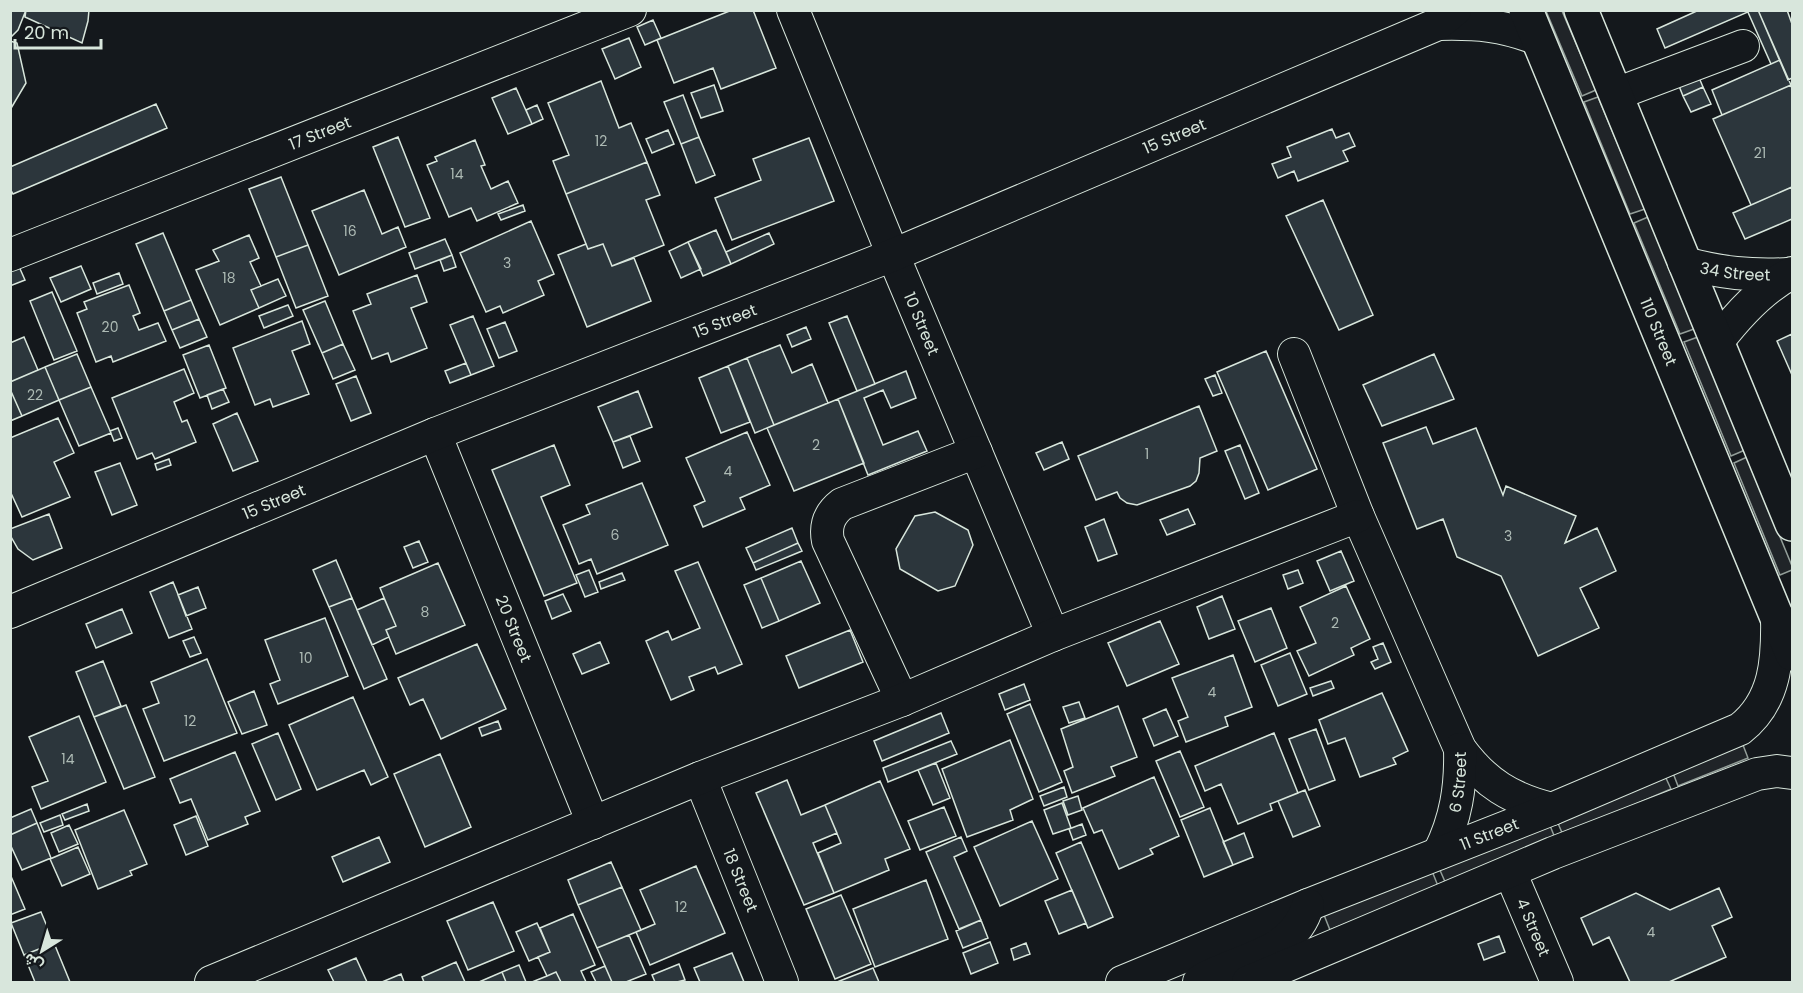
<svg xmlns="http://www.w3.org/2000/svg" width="1803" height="993" viewBox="0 0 1803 993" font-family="Poppins,Vazirmatn,sans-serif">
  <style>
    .green { fill: #202428; stroke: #939e99; stroke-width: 1.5 }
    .building { fill: #2c363c; stroke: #d8e6dc; stroke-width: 1.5 }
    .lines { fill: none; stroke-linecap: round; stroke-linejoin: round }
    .minor-casing { stroke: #d8e6dc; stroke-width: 34 }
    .major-casing { stroke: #d8e6dc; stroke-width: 36 }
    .minor { stroke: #14181c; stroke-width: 32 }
    .major { stroke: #14181c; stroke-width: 33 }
    .labels { text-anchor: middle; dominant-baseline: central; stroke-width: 4.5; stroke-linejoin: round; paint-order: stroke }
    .number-label { font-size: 14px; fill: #adbab4 }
    .street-label { font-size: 16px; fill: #d8e6dc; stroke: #14181c }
  </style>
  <rect width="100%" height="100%" fill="#14181c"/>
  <path class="green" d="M1546,11H1562L1596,90L1582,96Z
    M1598,97L1645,209L1630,214L1584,102Z
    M1648,217L1694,329L1680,334L1634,223Z
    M1698,337L1745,450L1731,456L1684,342Z
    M1747,457L1792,566V570L1780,575L1734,463Z
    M1743,745L1748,758L1678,786L1673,773Z
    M1665,776L1671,789L1563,835L1557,821Z
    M1549,823L1555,838L1446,884L1439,868Z
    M1432,871L1438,886L1330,930L1324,915Z"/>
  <path class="building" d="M10,10H26L18,30L10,38Z
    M26,10H89L88,21L82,43L25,17Z
    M732,10H753L776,68L721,89L713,68L674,83L657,40Z
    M1699,10H1747L1748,12L1665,48L1657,29Z
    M1747,10H1758L1780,60L1771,64Z
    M1758,10H1787L1792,24V78L1788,80Z
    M653,20L661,38L645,45L637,27Z
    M629,38L641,67L615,79L602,49Z
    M10,41L17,43L26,83L10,110Z
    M1780,60L1791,85L1722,115L1712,90Z
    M1695,68L1703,87L1683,96L1675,76Z
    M601,81L619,128L631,123L647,162L566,194L553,161L569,155L548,103Z
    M714,85L723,111L701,118L691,93Z
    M1791,85L1792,89V187L1751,205L1713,119Z
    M1703,87L1711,104L1691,112L1683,96Z
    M516,88L532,124L508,134L492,98Z
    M683,95L699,137L681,144L664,102Z
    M156,104L167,128L13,194L10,189V167Z
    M537,105L543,119L532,124L526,110Z
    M1332,129L1336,138L1349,133L1355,146L1343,151L1348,161L1298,181L1294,171L1278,178L1272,164L1291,157L1287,147Z
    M668,130L674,144L652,153L646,139Z
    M398,137L430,218L405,227L373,147Z
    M699,137L715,175L696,183L681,144Z
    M809,138L834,201L732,240L715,198L761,180L753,159Z
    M475,140L485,165L481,166L491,189L508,181L518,203L477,221L471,208L449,217L427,165L437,161L435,157Z
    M647,162L660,195L646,200L664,245L612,266L603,244L588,249L566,194Z
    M281,177L308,245L276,257L249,189Z
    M1792,187V219L1745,239L1733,213Z
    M364,190L382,234L398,227L406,247L339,275L312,211Z
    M1323,200L1373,315L1339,330L1286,216Z
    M523,205L525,211L501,220L498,214Z
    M531,221L554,274L538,281L544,295L503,313L500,306L486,312L460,253Z
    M716,230L731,264L703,276L688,242Z
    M163,233L191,300L164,311L136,244Z
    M769,233L774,244L731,264L726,252Z
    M249,235L259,258L250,262L261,286L251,290L259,308L220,325L196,270L219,261L213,250Z
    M445,239L452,255L415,269L409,253Z
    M688,242L701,269L681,278L669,251Z
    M586,244L588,249L603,244L612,266L634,258L651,301L587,327L558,255Z
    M308,245L328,296L296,308L276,257Z
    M452,255L456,267L444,271L440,260Z
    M17,262L25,280L10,286V265Z
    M81,266L91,289L61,302L50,278Z
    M119,273L123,284L97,294L93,283Z
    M417,275L427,302L411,308L427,348L391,362L388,353L372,359L353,311L371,304L367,294Z
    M278,279L286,296L259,308L251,290Z
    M129,285L140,313L133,316L139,330L158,323L166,341L113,362L111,356L96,362L77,313L87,309L84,302Z
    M52,292L77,351L54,360L30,301Z
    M191,300L199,319L172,330L164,311Z
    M325,301L343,344L322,353L303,310Z
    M288,305L293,316L264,328L259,316Z
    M473,316L494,366L471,375L450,325Z
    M847,316L875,384L857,391L829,323Z
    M199,319L207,337L180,348L172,330Z
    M302,321L310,344L292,351L309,394L273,407L270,399L255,405L233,348Z
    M505,322L517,351L499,358L487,329Z
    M806,327L811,339L792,347L787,335Z
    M1792,334V375L1777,341Z
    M24,337L38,370L10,382V343Z
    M343,344L355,370L333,379L322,353Z
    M209,345L226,388L200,398L183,355Z
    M780,345L792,373L812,364L828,403L774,425L747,358Z
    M1266,351L1317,469L1268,490L1217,372Z
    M77,354L91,387L59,400L45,367Z
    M1434,354L1454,399L1382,426L1363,385Z
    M747,358L774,425L755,433L728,366Z
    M466,363L471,375L450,383L445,371Z
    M728,366L750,422L721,433L699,378Z
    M45,367L59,400L22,416L10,389V382Z
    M184,369L194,393L174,402L182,422L187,420L196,442L155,459L152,453L137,459L112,398Z
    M906,371L916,398L891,408L883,390L864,398L883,445L918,431L927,451L868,475L838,399Z
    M1215,375L1222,393L1213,396L1205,379Z
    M356,376L371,413L351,421L336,384Z
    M91,387L111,433L79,446L59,400Z
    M10,389L22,416L10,421Z
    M223,389L229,402L212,409L207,395Z
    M638,391L652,427L613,442L598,407Z
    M838,399L864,463L794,491L767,428Z
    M1199,406L1217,451L1200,458L1199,473L1196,481L1190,486L1137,505L1127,503L1120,498L1117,492L1096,500L1078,456Z
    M237,413L258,461L233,471L213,424Z
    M58,418L74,453L54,462L70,497L22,517L10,491V438Z
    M1426,427L1433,444L1476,428L1503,495L1506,486L1576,516L1565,543L1597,528L1616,571L1580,588L1599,628L1538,656L1501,576L1457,557L1443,519L1417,529L1383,443Z
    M118,428L122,438L114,441L110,431Z
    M747,432L770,485L740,498L745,509L703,527L694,506L705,501L686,458Z
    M630,436L640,461L623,468L613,442Z
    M1062,442L1069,459L1044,470L1036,453Z
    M554,445L570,485L541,497L577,583L544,596L492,470Z
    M1240,445L1259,493L1245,499L1225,451Z
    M169,459L171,465L157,470L155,464Z
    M120,463L137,505L112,515L95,472Z
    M642,483L668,545L597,574L591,559L579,564L563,525L590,514L586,505Z
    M1188,509L1195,524L1167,535L1160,520Z
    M935,512L968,530L973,545L955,586L938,591L900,569L896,549L915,516Z
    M49,514L62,548L33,560L18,549L10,535V529Z
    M1104,519L1117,554L1098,561L1085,527Z
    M792,528L798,543L753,563L746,548Z
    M419,541L428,562L413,568L404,547Z
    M798,543L802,551L756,570L753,563Z
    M1341,551L1354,581L1330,591L1317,561Z
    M336,560L352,598L329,607L313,570Z
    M801,561L820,603L779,621L761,578Z
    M698,562L742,664L718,674L715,667L689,677L694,690L671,700L646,641L668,631L672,640L700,628L675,571Z
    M438,563L465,625L396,654L386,630L396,626L380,588Z
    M589,570L598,592L585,597L576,575Z
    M1298,570L1303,583L1288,589L1283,575Z
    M622,573L625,580L601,589L599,582Z
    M761,578L779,621L762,628L744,585Z
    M173,582L192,629L169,638L150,592Z
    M1346,586L1370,639L1351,648L1354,655L1309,676L1297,651L1316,643L1300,607Z
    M198,587L206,608L186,616L178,595Z
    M563,594L571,611L552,619L545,601Z
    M1222,596L1235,629L1209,639L1197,607Z
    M352,598L387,679L364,689L329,607Z
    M384,598L396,626L386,630L389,637L372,645L357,610Z
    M1271,608L1287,648L1255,662L1238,621Z
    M122,609L132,633L96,648L86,624Z
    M325,618L348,676L278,704L270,684L280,680L265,640Z
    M1160,621L1179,664L1127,686L1108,643Z
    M850,630L863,662L799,688L786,656Z
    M194,637L201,653L190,657L183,641Z
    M600,642L609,663L582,674L573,654Z
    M1383,643L1391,662L1375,669L1371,662L1378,659L1373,647Z
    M477,644L506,709L441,739L423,699L410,705L398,678Z
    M1290,653L1307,694L1278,706L1261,665Z
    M1233,655L1252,707L1225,717L1228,726L1186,742L1178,721L1188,717L1172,678Z
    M207,659L237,733L164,761L143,709L159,703L151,682Z
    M103,661L121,706L94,717L76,672Z
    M1331,681L1334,688L1313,696L1310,688Z
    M1024,684L1030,700L1005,710L999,694Z
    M254,691L267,725L242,734L228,702Z
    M1382,693L1408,751L1393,758L1396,764L1360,777L1345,738L1328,744L1319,720Z
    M353,697L388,777L371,785L364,770L317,790L289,725Z
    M1079,702L1085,718L1069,723L1063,707Z
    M1030,704L1062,782L1039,792L1007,714Z
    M126,705L155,777L124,789L94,717Z
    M1118,706L1137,757L1111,767L1115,776L1072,793L1064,771L1073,767L1061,729Z
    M1166,709L1178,736L1154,746L1143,719Z
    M941,713L949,733L882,761L874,741Z
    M79,716L106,782L41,809L32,787L48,781L29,737Z
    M498,721L501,729L482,736L479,728Z
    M1316,729L1335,780L1309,790L1289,739Z
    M278,733L301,789L276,800L252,744Z
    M1274,733L1298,793L1270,804L1272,810L1238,824L1221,784L1205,791L1195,766Z
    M1010,740L1033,799L1010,810L1013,820L967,837L942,769Z
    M951,741L957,754L888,782L883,768Z
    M1180,751L1204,807L1180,817L1156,761Z
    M235,752L260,811L245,817L248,824L208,840L191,799L180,803L170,779Z
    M440,754L471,827L425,847L394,774Z
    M936,763L950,798L933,805L918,770Z
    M1154,777L1179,836L1150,849L1153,854L1119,869L1102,830L1094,833L1083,808Z
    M787,780L801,815L825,805L837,833L813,843L834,893L804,905L756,793Z
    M880,781L910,849L885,859L889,870L834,893L818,853L841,843L825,805Z
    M1064,787L1067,797L1044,806L1040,796Z
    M1305,790L1320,826L1293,837L1278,801Z
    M1078,796L1082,810L1068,815L1063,801Z
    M1062,803L1071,828L1053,834L1044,810Z
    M87,804L89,811L65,820L62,814Z
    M944,807L956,836L920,850L908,821Z
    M1210,808L1233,865L1204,877L1181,820Z
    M31,809L37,823L10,835V818Z
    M124,810L147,864L130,871L132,875L98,889L75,830Z
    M60,815L63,825L44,832L40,823Z
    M196,816L208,846L186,855L174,825Z
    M1032,821L1058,879L1000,906L974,847Z
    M37,823L51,858L22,870L10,844V835Z
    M1082,824L1086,835L1073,840L1069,829Z
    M69,825L78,844L59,852L51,833Z
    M1244,833L1253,857L1233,865L1223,842Z
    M379,837L390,862L343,882L332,857Z
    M961,837L967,851L954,857L981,920L959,929L926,852Z
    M1081,842L1113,917L1088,928L1056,853Z
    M78,847L90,874L62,886L50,859Z
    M611,862L622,887L578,905L568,880Z
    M696,866L725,933L650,965L636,932L655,924L640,890Z
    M10,874L25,909L10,915Z
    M926,880L948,939L875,967L853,909Z
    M622,887L641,930L597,948L578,905Z
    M1719,888L1732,917L1712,926L1726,957L1669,982H1630L1609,937L1593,945L1581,918L1636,893L1670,910Z
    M1072,890L1086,923L1059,934L1045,901Z
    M841,895L871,964L835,979L806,909Z
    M493,902L514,951L468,970L447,921Z
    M41,912L54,943L24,955L11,923Z
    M573,914L595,965L581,971L586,982H561L556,972L547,976L538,957L550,952L540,928Z
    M981,920L988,938L963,948L956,931Z
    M537,923L550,952L529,961L516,932Z
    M629,935L646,974L626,982H612L597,948Z
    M1499,936L1505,952L1484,960L1478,944Z
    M990,942L998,963L971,974L963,953Z
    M54,943L70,982H35L24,955Z
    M1026,943L1030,954L1014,960L1011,949Z
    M732,953L744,982H700L694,968Z
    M356,958L367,982H334L328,970Z
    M456,962L465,982H424L422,977Z
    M679,964L685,980L677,982H655L652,975Z
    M519,965L526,982H506L502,972Z
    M605,966L612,982H596L591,972Z
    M873,968L879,982H837Z
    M502,972L506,982H479Z
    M556,972L561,982H532L547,976Z
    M401,974L404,982H382Z"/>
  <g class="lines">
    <g class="minor-casing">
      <g id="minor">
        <path id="s1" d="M793,10L893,255L1053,635"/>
        <path d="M1438,24C1477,23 1502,25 1538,39"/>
        <path d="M1616,94L1743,46"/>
        <path id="s2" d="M10,255L630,10"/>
        <path id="s3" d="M1684,263C1722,273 1750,276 1789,274"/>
        <path d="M1718,341C1738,315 1762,288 1792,273"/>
        <path d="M1294,354L1358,516L1460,749C1485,783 1511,799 1552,809"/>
        <path id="s4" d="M435,434L593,823"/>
        <path id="s5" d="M10,612L435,434L893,255L1438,24L1455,10"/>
        <path d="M902,700L828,541C825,526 829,514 842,504L976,452"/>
        <path id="s6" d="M700,778L782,982"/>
        <path id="s7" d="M1439,853C1456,819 1461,787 1460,749"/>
        <path id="s8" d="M1510,872L1557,982"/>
        <path d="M211,982L700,778L902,700L1053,635L1358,516"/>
        <path id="s9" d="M1122,982L1308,905L1552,809L1740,729C1776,701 1778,659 1777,616"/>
        <path d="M1199,982C1206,976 1216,973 1225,969C1260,954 1296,946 1308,905"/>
        <path d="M1248,982L1553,853L1757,774L1777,771L1792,773"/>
      </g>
    </g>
    <g class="major-casing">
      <g id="major">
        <path id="s10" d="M1526,10L1792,654"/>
        <path d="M1581,10L1792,524"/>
      </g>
    </g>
    <use href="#minor" class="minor"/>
    <use href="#major" class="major"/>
  </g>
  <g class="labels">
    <g class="number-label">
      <text x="601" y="141">12</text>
      <text x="1760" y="153">21</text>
      <text x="457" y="174">14</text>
      <text x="350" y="231">16</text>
      <text x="507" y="263">3</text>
      <text x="229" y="278">18</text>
      <text x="110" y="327">20</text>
      <text x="35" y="395">22</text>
      <text x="816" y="445">2</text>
      <text x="1147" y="454">1</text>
      <text x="728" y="471">4</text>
      <text x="615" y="535">6</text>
      <text x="1508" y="536">3</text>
      <text x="425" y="612">8</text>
      <text x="1335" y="623">2</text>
      <text x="306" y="658">10</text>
      <text x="1212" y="692">4</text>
      <text x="190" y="721">12</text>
      <text x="68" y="759">14</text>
      <text x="681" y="907">12</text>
      <text x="1651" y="932">4</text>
    </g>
    <g class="street-label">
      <text stroke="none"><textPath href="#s2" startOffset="333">17 Street</textPath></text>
      <text stroke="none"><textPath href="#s5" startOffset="1258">15 Street</textPath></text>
      <text stroke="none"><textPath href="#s3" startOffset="52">34 Street</textPath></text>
      <text stroke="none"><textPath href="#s5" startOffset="772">15 Street</textPath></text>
      <text stroke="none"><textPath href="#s1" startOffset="339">10 Street</textPath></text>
      <text stroke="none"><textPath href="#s10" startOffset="348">110 Street</textPath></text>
      <text stroke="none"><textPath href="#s5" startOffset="286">15 Street</textPath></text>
      <text stroke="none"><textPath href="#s4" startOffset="210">20 Street</textPath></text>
      <text stroke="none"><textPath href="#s7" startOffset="74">6 Street</textPath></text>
      <text stroke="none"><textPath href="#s9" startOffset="396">11 Street</textPath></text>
      <text stroke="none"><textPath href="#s6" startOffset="110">18 Street</textPath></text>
      <text stroke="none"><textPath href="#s8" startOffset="60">4 Street</textPath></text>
    </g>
  </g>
  <rect width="1803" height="993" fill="none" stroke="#d8e6dc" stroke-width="24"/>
  <g transform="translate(42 951) rotate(217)" stroke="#14181c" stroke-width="4.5" paint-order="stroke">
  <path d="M0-4.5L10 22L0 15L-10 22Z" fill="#d8e6dc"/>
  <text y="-9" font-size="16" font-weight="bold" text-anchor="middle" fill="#d8e6dc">ش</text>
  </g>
  <path d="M15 39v9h86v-9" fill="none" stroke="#d8e6dc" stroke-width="3"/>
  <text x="24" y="39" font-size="18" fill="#d8e6dc" stroke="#14181c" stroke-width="4.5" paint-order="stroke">20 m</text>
</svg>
